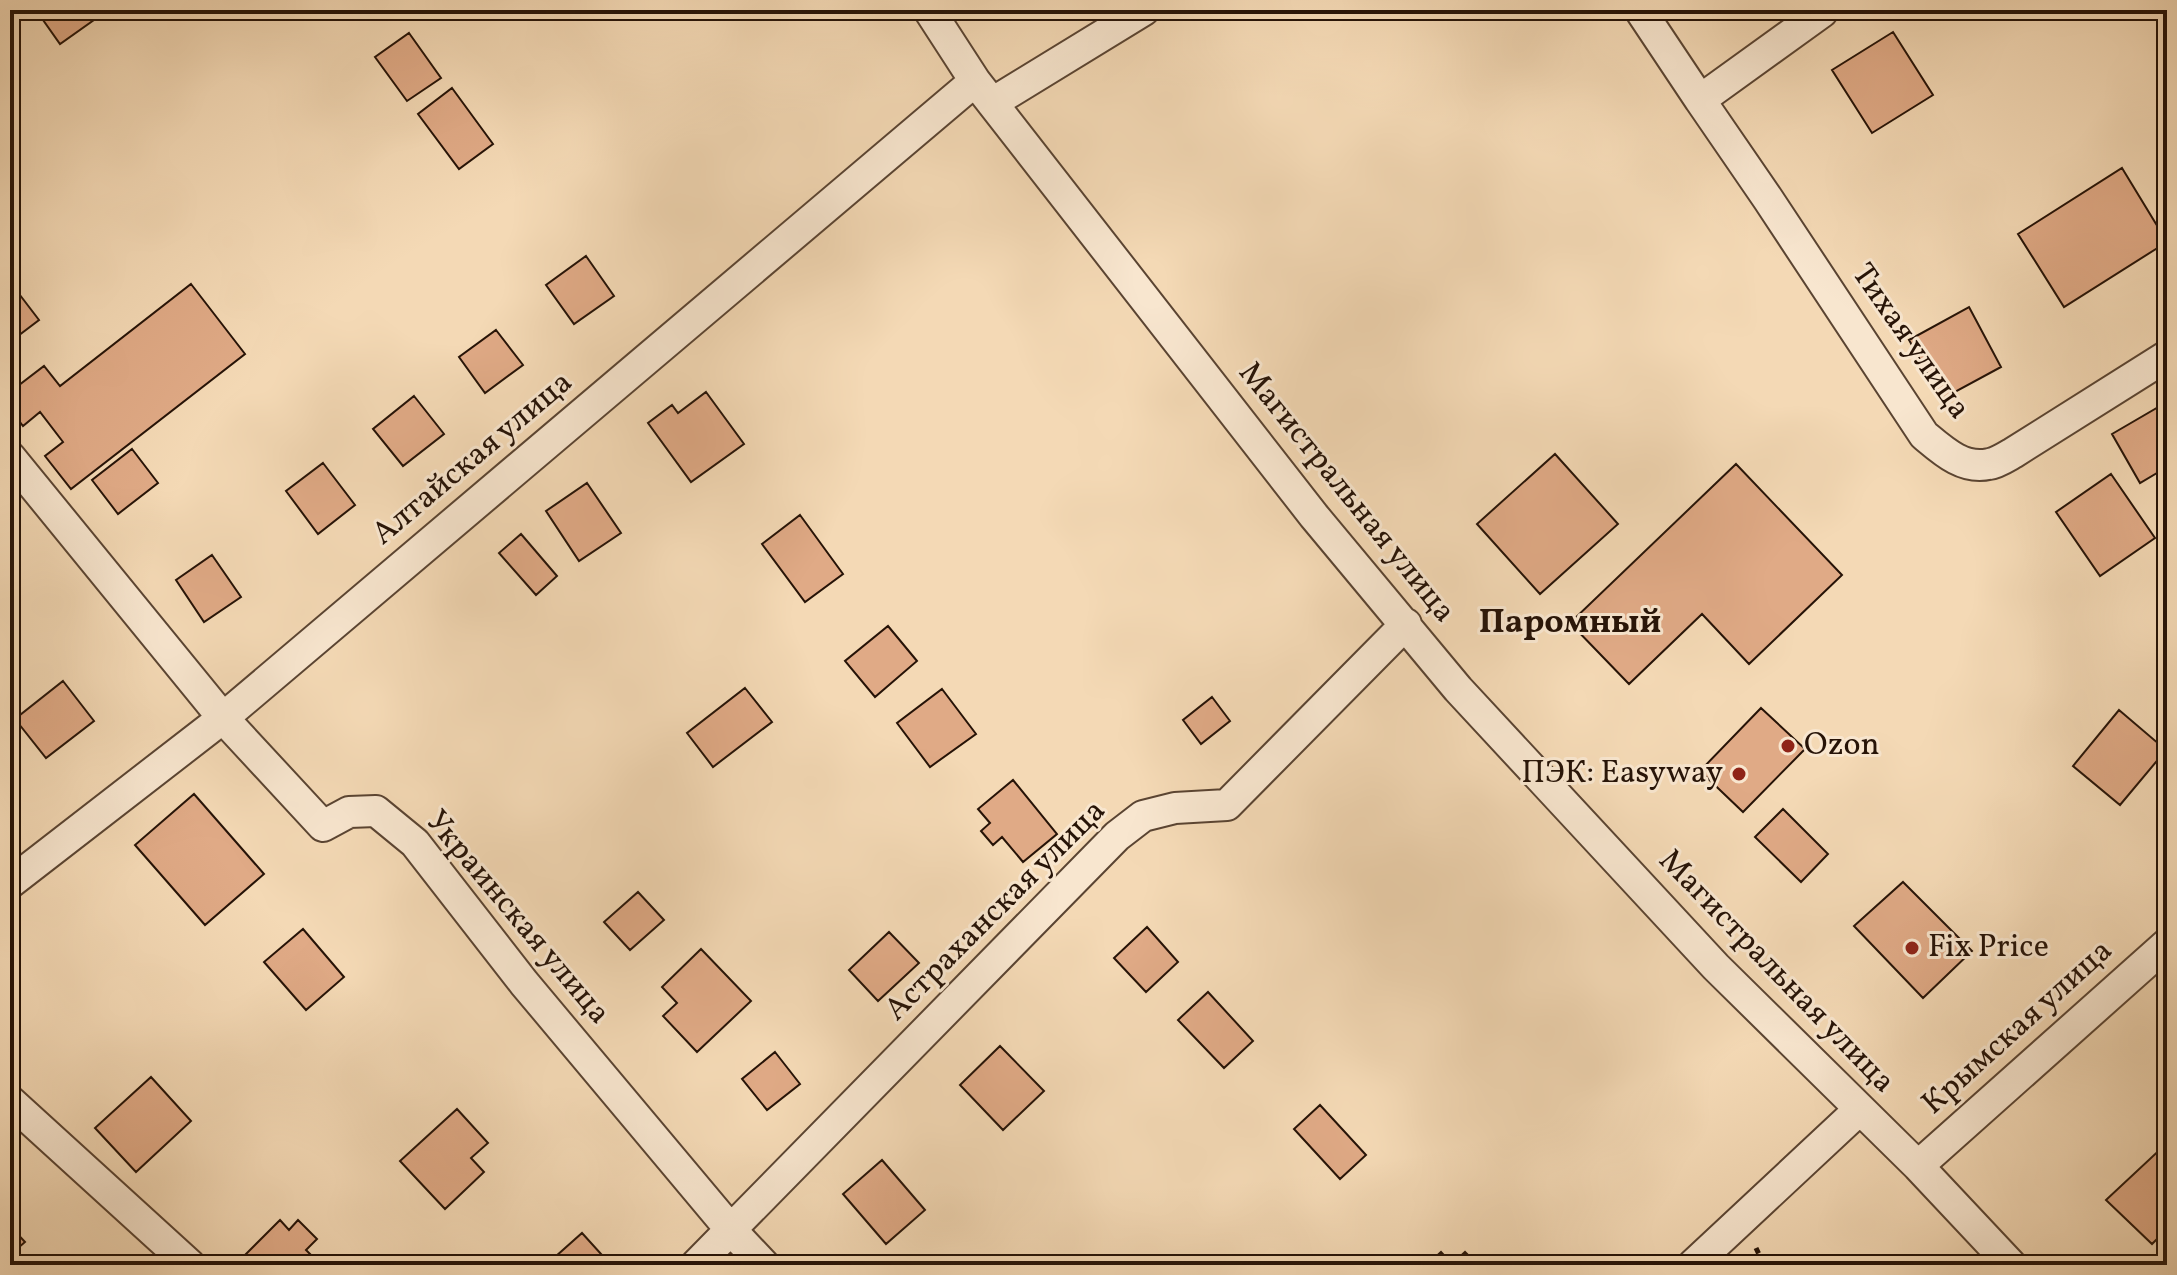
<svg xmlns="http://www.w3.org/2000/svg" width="2177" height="1275" viewBox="0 0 2177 1275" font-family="Vollkorn,serif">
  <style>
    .building { fill: #e0aa86; stroke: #261307; stroke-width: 2 }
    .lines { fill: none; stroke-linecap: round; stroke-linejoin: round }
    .street-casing { stroke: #5a4432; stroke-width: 34 }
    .path { stroke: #261307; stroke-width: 5; stroke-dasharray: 6 4; stroke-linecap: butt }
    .street { stroke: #f8e6cf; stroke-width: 30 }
    .poi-dot { fill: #8f2418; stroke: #f8e6cf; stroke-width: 3 }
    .labels { text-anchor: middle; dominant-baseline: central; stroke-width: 6; stroke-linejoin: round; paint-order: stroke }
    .street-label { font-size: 32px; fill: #261307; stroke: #f8e6cf }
    .poi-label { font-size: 32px; fill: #261307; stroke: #f8e6cf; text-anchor: start }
    .neighbourhood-label { font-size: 34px; font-weight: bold; fill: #261307; stroke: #f8e6cf }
  </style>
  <rect width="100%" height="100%" fill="#f4d9b5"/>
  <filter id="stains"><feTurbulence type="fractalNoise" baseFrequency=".0025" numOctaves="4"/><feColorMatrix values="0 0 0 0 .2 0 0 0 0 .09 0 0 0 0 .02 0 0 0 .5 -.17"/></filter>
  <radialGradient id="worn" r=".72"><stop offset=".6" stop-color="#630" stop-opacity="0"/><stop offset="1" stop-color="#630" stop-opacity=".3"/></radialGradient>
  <path class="building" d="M36,10H108L60,44Z
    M1893,32L1933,95L1872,133L1832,70Z
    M409,33L441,78L407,101L375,57Z
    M452,88L493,144L459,169L418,114Z
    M2122,168L2167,242L2064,307L2018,234Z
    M586,256L614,296L574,324L546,285Z
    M10,282L39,320L10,342Z
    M191,284L245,354L71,489L45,456L63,442L40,412L23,426L10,409V392L44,366L60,386Z
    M1969,307L2001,367L1942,399L1909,340Z
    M496,330L523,365L485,393L459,357Z
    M706,392L744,444L691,482L648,423L672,405L678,413Z
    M414,396L444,434L403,466L373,429Z
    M2167,402V467L2140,483L2112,434Z
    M132,449L158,483L118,514L92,480Z
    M1555,454L1618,524L1540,594L1477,524Z
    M323,463L355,505L318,534L286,491Z
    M1736,464L1842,575L1749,664L1702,614L1629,684L1570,623Z
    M2111,474L2155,538L2100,576L2056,512Z
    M587,483L621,533L579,561L546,511Z
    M800,515L843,574L805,602L762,544Z
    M521,534L557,576L536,595L499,553Z
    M212,555L241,597L204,622L176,580Z
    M888,626L917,661L875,697L845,661Z
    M63,681L94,721L46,758L15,719Z
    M745,688L772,722L713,767L687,733Z
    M942,689L976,734L930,767L897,723Z
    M1212,697L1230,721L1201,744L1183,720Z
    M1761,708L1805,749L1743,812L1700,771Z
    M2119,710L2166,750L2120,805L2073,766Z
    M1013,780L1057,834L1023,862L1002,837L993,845L981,831L990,823L978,809Z
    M194,794L264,874L205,925L135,845Z
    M1783,809L1828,854L1801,882L1755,837Z
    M1903,882L1972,951L1923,998L1854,926Z
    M638,892L664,920L630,950L604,922Z
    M1147,927L1178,962L1146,992L1114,958Z
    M303,929L344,977L306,1010L264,962Z
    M889,932L919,963L878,1001L849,970Z
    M701,949L751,1001L697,1052L663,1016L677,1003L662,987Z
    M1208,992L1253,1041L1224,1068L1178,1020Z
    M1000,1046L1044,1091L1003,1130L960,1085Z
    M775,1052L800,1084L767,1110L742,1079Z
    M151,1077L191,1121L136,1172L95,1128Z
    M1320,1105L1366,1155L1340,1179L1294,1129Z
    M457,1109L488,1143L471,1158L484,1172L445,1209L400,1161Z
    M2167,1143V1229L2152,1244L2106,1200Z
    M882,1160L925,1210L886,1244L843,1194Z
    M280,1220L289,1230L298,1220L317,1239L306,1250L321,1265H239L237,1263Z
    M10,1226L25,1242L10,1255Z
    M582,1233L611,1265H546Z
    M1441,1252L1452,1264L1465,1252L1478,1265H1427Z"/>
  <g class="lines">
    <g class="street-casing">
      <path id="street" d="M929,10L975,81L1314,516L1458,689L1716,967L1918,1166L2011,1265
        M1640,10L1700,100L1822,12
        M1700,100L1768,199L1924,435C1942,450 1963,470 1989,464C1997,463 2006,457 2013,453L2167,356
        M992,103L1144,10
        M10,457L223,718L323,826L349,812L376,811L415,843L524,983L731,1230L764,1265
        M10,883L223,718L975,81
        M10,1101L190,1265
        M1918,1166L2167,944
        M696,1265L1117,836L1143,816L1175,808L1227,805L1406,624
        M1693,1265L1860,1109"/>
    </g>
    <path class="path" d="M1756,1248L1764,1265"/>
    <use href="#street" class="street"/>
  </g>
  <g class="poi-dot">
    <circle cx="1788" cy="746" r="8"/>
    <circle cx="1739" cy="774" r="8"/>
    <circle cx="1912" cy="948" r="8"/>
  </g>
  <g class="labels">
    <g class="street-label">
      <text transform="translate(1910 342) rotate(55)">Тихая улица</text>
      <text transform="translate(473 459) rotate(-40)">Алтайская улица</text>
      <text transform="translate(1346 493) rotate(51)">Магистральная улица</text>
      <text transform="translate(996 911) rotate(-45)">Астраханская улица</text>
      <text transform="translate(517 918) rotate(50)">Украинская улица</text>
      <text transform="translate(1776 972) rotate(46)">Магистральная улица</text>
      <text transform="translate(2018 1028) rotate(-42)">Крымская улица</text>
    </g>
    <g class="poi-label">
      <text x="1804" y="746">Ozon</text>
      <text x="1723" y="774" text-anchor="end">ПЭК: Easyway</text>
      <text x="1928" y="948">Fix Price</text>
    </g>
    <g class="neighbourhood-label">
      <text x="1570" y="623">Паромный</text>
    </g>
  </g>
  <rect width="2177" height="1275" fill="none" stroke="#f4d9b5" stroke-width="40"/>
  <rect x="12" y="12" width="2153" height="1251" fill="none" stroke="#261307" stroke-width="4"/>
  <rect x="20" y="20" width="2137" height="1235" fill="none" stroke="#261307" stroke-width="2"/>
  <rect width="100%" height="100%" filter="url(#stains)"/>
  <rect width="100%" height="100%" fill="url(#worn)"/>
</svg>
